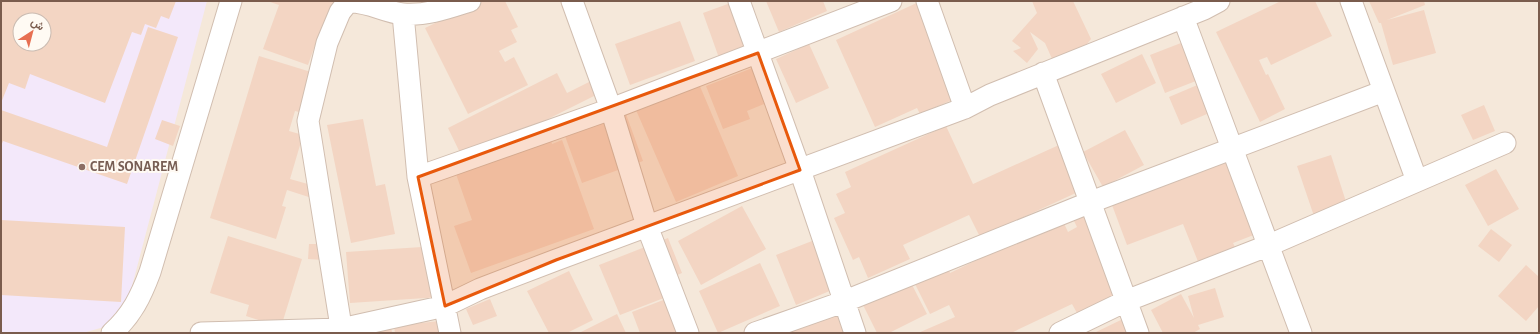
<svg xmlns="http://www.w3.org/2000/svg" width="1540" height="334" viewBox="0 0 1540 334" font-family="'Alegreya Sans',Vazirmatn,sans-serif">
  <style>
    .residential { fill: #f5e8da; fill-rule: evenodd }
    .education { fill: #f3e8fa; fill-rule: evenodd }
    .building { fill: #f3d5c3; fill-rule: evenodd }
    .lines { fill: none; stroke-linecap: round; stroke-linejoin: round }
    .minor-casing { stroke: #d1beb0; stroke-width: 23 }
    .minor { stroke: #fff; stroke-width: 21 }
    .marked { fill: #e8590c; fill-opacity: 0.2; stroke: #e8590c; stroke-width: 3; stroke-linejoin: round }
    .education-dot { fill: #8d6e63; stroke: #fffaf3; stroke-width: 1.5 }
    .labels { text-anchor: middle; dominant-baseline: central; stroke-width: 4; stroke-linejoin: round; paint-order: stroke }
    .education-label { font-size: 14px; font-weight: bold; fill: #785e54; stroke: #fffaf3; text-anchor: start }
  </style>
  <rect width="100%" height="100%" fill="#fdf6ec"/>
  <path class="residential" d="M1,1H1539V333H1ZM20,20H44V44H20Z"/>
  <path class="education" d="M1,1H207L131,290L122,310L104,327L83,333H1ZM20,20H44V44H20Z"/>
  <path class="building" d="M1,1H176L169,19L161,16L156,28L145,24L141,35L132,32L105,103L30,74L25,89L9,83L1,103ZM20,20H44V44H20Z
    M267,1H338L327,34L320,31L308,65L263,49L279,5Z
    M481,1H505L518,27L511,30L517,42L499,51L505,62L514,57L528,85L468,114L425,28Z
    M736,1L740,36L745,49L719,58L703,13Z
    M766,1H823L827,11L779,32Z
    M921,1L970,92L920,114L917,108L875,127L836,40Z
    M1032,1H1073L1091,39L1087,44L1053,61L1045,43L1030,32L1038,49L1027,63L1013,51L1021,48L1012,41L1037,13Z
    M1281,1H1315L1332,36L1271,65L1267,57L1259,60L1266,75L1268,74L1285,109L1260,122L1216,32Z
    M1369,1H1424L1425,5L1387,20L1424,10L1436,53L1393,65L1381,23H1379Z
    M680,21L695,61L630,85L615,44Z
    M148,27L178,37L127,184L3,141L1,146V110L107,147Z
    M1199,36L1214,74L1165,93L1150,55Z
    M809,44L829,88L796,103L776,59Z
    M1142,54L1156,83L1116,103L1101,74Z
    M259,56L311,72L299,112L295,111L289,131L303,135L290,179L322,188L318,200L287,190L282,206L286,207L276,239L210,218Z
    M760,65L774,100L747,111L750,119L723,129L706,86Z
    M557,73L567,93L607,73L614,86L464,161L448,128Z
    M1214,78L1218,141L1207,114L1181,125L1169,97Z
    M699,84L738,176L676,202L636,110Z
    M1484,105L1495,131L1473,140L1461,115Z
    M626,114L643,161L582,183L565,136Z
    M363,119L376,186L385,184L395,234L351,243L327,125Z
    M162,120L180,126L173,146L155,139Z
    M946,126L973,184L1070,140L1091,186L980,237L969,215L903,245L910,259L868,278L859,257L853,260L834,218L845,213L836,194L851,187L845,172Z
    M1125,130L1144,165L1103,187L1083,152Z
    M551,140L552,144L562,140L594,229L471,273L454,226L472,220L456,174Z
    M1331,155L1349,211L1316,222L1297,166Z
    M1237,156L1264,231L1233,243L1236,249L1199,264L1183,224L1127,245L1112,205Z
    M1496,169L1519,209L1488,226L1465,185Z
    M742,206L766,249L701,285L678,241Z
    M1092,210L1130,288L1077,313L1072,304L1011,333H918L955,317L949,305L930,314L915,284L948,268L950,273L1062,219L1068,232L1077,227L1073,219Z
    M1,220L125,227L121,302L1,295Z
    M1491,229L1512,245L1499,262L1478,246Z
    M228,236L302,259L281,327L246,316L249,305L210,293Z
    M668,238L682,273L663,281L669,296L620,315L599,265Z
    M812,241L832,290L796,305L776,255Z
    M309,244H323V260L308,259Z
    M437,246L441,297L350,303L346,252Z
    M760,263L780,306L718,333L699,291Z
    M1526,265L1539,277V306L1526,321L1498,296Z
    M569,271L593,320L567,333H549L527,291Z
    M909,279L927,314L889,333H877L862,303Z
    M1215,288L1224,317L1198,325L1200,329L1193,333H1163L1151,310L1181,294L1194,318L1188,296Z
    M679,294L694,333H640L632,312Z
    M490,299L497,316L473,325L466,309Z
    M846,307L856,333H778Z
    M617,314L626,333H579Z
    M1125,318L1132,333H1094Z
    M448,320L449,333H395L394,326Z
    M391,325L392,333H353Z"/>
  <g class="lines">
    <g class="minor-casing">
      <path id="minor" d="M572,1L611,109L647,226L688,333
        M739,1L800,170L855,333
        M927,1L965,108
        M1351,1L1417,181
        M403,14L418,177L450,333
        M1183,17L1301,333
        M1043,73L1138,333
        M418,177L611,109L891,1
        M112,333C132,315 141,296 150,272L231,1
        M201,333L341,329L445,306L480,289L556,260L965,108L990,95L1204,9L1219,1
        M342,333L308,121L327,43L340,12L348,2C369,1 383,12 403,14C426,16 448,8 470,1
        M755,333L843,302L1091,202L1384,91
        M1060,333L1126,301L1267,246L1505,143"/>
    </g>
    <use href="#minor" class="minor"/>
  </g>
  <path class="marked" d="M758,53L800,170L556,260L445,306L418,177Z"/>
  <circle class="education-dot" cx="82" cy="167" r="4"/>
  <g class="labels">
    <g class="education-label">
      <text x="90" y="167">CEM SONAREM</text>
    </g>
  </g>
  <rect width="1540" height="334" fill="none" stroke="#7a5c4d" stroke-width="4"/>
  <g transform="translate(32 32) rotate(36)"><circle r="19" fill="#fffaf3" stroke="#cabbb1"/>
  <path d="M0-3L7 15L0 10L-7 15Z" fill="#e76f51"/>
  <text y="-6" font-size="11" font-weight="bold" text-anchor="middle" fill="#7a5c4d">ش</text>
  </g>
</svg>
